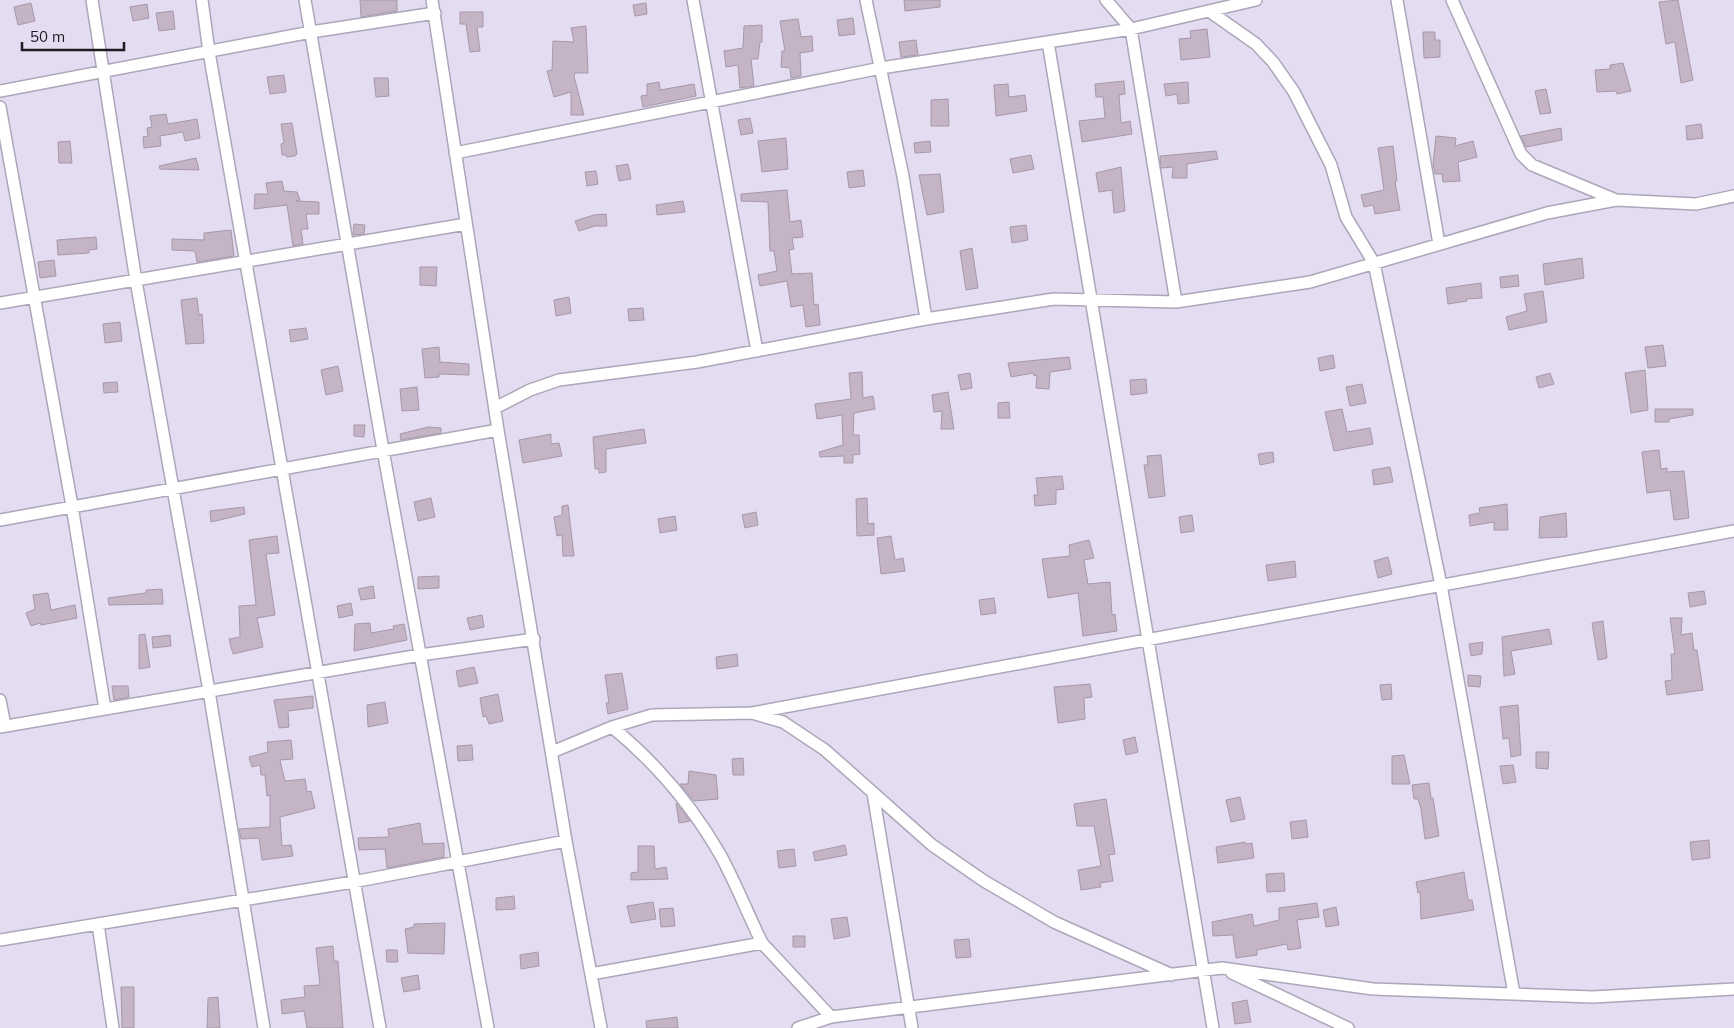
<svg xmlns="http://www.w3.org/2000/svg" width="1734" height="1028" viewBox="0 0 1734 1028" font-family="Mulish,sans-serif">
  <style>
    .building { fill: #c4b4c5; stroke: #a798a9 }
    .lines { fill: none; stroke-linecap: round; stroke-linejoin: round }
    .minor-casing { stroke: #ada6b9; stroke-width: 14 }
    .minor { stroke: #fff; stroke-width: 11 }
  </style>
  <rect width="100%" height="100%" fill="#e4dcf1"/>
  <path class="building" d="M360,0H397V11L361,17Z
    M904,0H940V7L905,11Z
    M1678,0L1693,80L1681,83L1675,42L1666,44L1659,2Z
    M31,3L35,21L18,25L14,7Z
    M646,3L647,14L635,16L633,5Z
    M147,4L149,18L133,21L130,7Z
    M173,11L175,29L159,31L156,13Z
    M460,12H483V27H477L480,51L470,52L466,24H460Z
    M853,18L855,34L839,36L837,20Z
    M798,19L801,37L812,36L813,51L800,53L801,76L791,78L790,68L781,67L782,51H785L780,21Z
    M762,25V42H760L758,59H751L754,86L740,88L738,65L726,67L724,51L743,48L744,26Z
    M586,26L588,73H575L574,76L584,115H571V92L554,97L547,71L552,70L553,41L574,42L571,28Z
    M1207,29L1210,57L1181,60L1179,39L1191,38L1190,31Z
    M1423,32H1435V40H1440V57L1424,58Z
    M916,40L918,55L901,57L899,42Z
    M1623,63L1631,91L1617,94L1616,91L1597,92L1595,70L1610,69V65Z
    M284,75L286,92L270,94L267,77Z
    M374,78H388L389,96L376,97Z
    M1124,81L1125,94L1119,95L1121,123L1130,121L1132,134L1082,142L1079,121L1105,118L1103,97H1096L1095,84Z
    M659,82L660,90L694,84L696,96L643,107L641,96L647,95V84Z
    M1188,82L1189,103L1178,104L1177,94L1166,96L1164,84Z
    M1008,84L1009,97L1025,95L1027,111L996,116L994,85Z
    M1546,89L1551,113L1540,114L1535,91Z
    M948,99L949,126H931V100Z
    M166,114L168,124L197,119L200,138L185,141L183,132L160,136L161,146L144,148L143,137L148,136L147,128L152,127L150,116Z
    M750,118L753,133L741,135L738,120Z
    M292,123L297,154L295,156L287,157L286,155H282L281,144L284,143L281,124Z
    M1701,124L1703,138L1687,140L1686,126Z
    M1561,128L1562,140L1526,147L1521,136Z
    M1436,136L1456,138L1455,146L1473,141L1477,157L1458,162L1460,181L1443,182L1442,174H1435L1433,164Z
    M786,138L788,169L762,172L758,141Z
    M70,141L72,163H59L58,142Z
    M930,141L931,152L915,153L914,143Z
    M1393,146L1397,181L1395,182L1400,210L1375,214L1373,205L1364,207L1361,195L1384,190L1378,148Z
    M1216,151L1218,159L1187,164V178H1172L1173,167L1161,168L1160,156Z
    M1031,155L1034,169L1013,173L1010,159Z
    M196,158L199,170L160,169L159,166Z
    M628,164L631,179L619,181L616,166Z
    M1121,167L1125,211L1114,213L1112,190L1099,192L1096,173Z
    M863,170L865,186L849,188L847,172Z
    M596,171L598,184L587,186L585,172Z
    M940,174L944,212L927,215L919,175Z
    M282,181L284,191L297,192L300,200L296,201L319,202V214H306L308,229H301L303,244L293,246L287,205L254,209L255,194H268L266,183Z
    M787,190L790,222L801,220L803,237L792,238L794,249L789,250L792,274L812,273L814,305L818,304L820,325L806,327L803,305L791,307L787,281L760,286L758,275L777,271L774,251H770L768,202L741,201V194Z
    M683,201L685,212L657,215L656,205Z
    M606,214L607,226H595L579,231L575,221L594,215Z
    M354,224L365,225L364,234L353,235Z
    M1026,225L1028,240L1012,243L1010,227Z
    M231,230L234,256L197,262L195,251L172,250V239L204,240V233Z
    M96,237L97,249L89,250V253L58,255L57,240Z
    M972,248L978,288L966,290L960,251Z
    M1582,258L1584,278L1545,285L1543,264Z
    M54,260L56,276L40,278L38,262Z
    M420,267H437L436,286L420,285Z
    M1518,275L1519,286L1501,288L1500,277Z
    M1481,283L1482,298L1466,299L1467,301L1448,304L1446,288Z
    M1543,291L1547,322L1509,330L1506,317L1527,311L1524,294Z
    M569,297L571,313L556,316L554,300Z
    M197,298L199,315L202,314L204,343L186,344L181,300Z
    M643,308L644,320L629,321L628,309Z
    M120,322L122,341L105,343L103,324Z
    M306,328L308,339L291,342L289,330Z
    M1663,345L1666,366L1648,368L1645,347Z
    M439,347L440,362L469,364V375L439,374V377L425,378L422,349Z
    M1333,355L1335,368L1320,371L1318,358Z
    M1069,357L1071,369L1050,372L1049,389L1036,388L1037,375L1034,376L1033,373L1011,377L1008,363Z
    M338,366L343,391L326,395L321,370Z
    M1645,370L1648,410L1631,413L1625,373Z
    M862,372L863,398L873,396L875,409L854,413L853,435H859L860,454L853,455V463H844V456L820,457L819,452L843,445L842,415L817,419L815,404L851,399L849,373Z
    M970,373L972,388L961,390L958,375Z
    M1550,373L1554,384L1539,388L1536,377Z
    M1146,379L1147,393L1131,395L1130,380Z
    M117,382L118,392L104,393L103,383Z
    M1362,384L1366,403L1350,406L1346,387Z
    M417,387L419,410L402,411L400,389Z
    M948,392L954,429H941L942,411L934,412L932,395Z
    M1009,402L1010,418H998V403Z
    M1342,409L1347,432L1370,428L1373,444L1334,451L1325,412Z
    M1655,409H1693V415L1669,419V422H1655Z
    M354,425H365L364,437L354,436Z
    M428,427L441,428V433L401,440L400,434Z
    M644,429L646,443L606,449V472L599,473V469H595L593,437Z
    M551,434V444L559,443L562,456L523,463L519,440Z
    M1659,450L1661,469L1667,468V472L1684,471L1689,518L1674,520L1670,490L1647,493L1642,452Z
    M1273,452L1274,462L1260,465L1258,454Z
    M1161,455L1165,496L1149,498L1144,465H1148L1147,456Z
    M1390,467L1393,482L1374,485L1372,470Z
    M1062,476L1064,489L1056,490V504L1035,506L1034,495H1038L1036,478Z
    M431,498L435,517L418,521L414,502Z
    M867,498L868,524L874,523V535L857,536L856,499Z
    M1507,504L1508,530H1494V522L1470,526L1469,515L1480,513L1479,508Z
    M568,505L574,556H563L562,535L557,536L554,517L562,515V506Z
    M244,507L245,514L211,522L210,511Z
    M756,512L758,525L745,528L742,515Z
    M1566,513L1567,537L1539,538L1540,517Z
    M1192,515L1194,531L1181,533L1179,517Z
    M675,516L677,530L660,533L658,519Z
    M277,536L279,553L266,554L275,615L257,618L263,647L233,654L229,639L240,637L239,606L256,605L249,540Z
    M891,536L895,560L903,558L905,571L881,574L877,538Z
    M1089,540L1094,558L1084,560L1088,584L1110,582L1112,615L1115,614L1117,631L1083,636L1078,593L1048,598L1042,559L1070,556L1069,545Z
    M1388,557L1392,574L1378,578L1374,561Z
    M1295,561L1296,577L1268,581L1266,565Z
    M439,576V588L418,589V577Z
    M373,586L375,598L361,600L358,589Z
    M162,589L163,604L109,605L108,598L146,593V590Z
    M1704,591L1706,604L1690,607L1688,593Z
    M48,593L51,610L75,605L77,618L41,625L40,623L31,626L26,613L35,609L33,595Z
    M994,598L996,613L981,615L979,600Z
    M351,603L353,615L339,618L337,606Z
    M482,615L484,627L470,630L467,618Z
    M1670,618H1682L1681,635L1692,633L1694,650H1697L1703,690L1667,695L1665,681L1672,680L1671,654H1675Z
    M1603,621L1607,658L1598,660L1592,623Z
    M370,623L371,633L394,629L393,626L404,624L407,640L354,651L355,624Z
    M1549,629L1552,644L1511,651L1515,674L1504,676L1502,637Z
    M145,634L150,667L139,669V635Z
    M170,635L171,646L153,648L152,637Z
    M1483,642L1482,654L1471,656L1469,644Z
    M737,654L738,666L717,669L716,657Z
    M474,667L478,683L459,687L456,671Z
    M622,673L628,709L608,714L606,703H609L605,675Z
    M1468,675L1481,676L1480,687L1468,686Z
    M1090,684L1092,697L1084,698L1085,719L1058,723L1054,687Z
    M1391,684L1392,699L1382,700L1380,685Z
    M112,686H128L129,697L114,700Z
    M498,694L503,721L489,724L486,716L483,717L480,698Z
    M313,696V708L288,711L289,727L279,728L274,700Z
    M385,702L388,723L368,727L367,705Z
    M1518,705L1521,755L1511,757L1509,738L1503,739L1500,707Z
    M1135,737L1138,752L1126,755L1123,740Z
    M291,740L293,759L280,760L285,781L305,779L307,792L311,791L315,808L280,817L282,846L291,845L293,856L262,860L259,838L241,839L239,829L270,827V795L267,796L265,775H261L260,765L252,767L249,757L268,752L267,742Z
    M472,745L473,760L458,761L457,746Z
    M1536,752H1549L1548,769L1536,768Z
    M1404,755L1410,784H1392V756Z
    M743,758L744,775H733L732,759Z
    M1513,765L1516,782L1503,784L1500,766Z
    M689,771L716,775L718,799L694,801L680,784H688Z
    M1429,783L1431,798H1433L1439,836L1425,839L1421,809L1418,799H1414L1412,785Z
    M1240,797L1245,819L1231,822L1226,800Z
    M1106,799L1115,854L1109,855L1113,881L1100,883L1101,887L1081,890L1078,870L1101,866L1094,826H1077L1074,804Z
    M676,803L680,808L690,821L679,823Z
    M1306,820L1308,837L1292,839L1290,822Z
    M420,823L423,844L444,843V857L387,868L385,849L359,850L358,838L389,837L388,829Z
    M1709,840L1710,858L1692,860L1690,842Z
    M1245,842L1246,844L1252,843L1254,858L1218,863L1216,847Z
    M845,845L847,855L815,861L813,852Z
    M638,846H654L655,869L666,867L668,879L631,880V873L638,872Z
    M794,849L796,866L779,868L777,851Z
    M1464,872L1468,900H1472L1474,910L1421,919L1420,892L1418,893L1416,882Z
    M1284,873L1285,891L1267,892L1266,874Z
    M514,896L515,909L496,910V898Z
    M653,902L656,919L631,923L627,906Z
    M1317,903L1319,917L1297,920L1301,948L1288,950L1287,944L1257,950V955L1236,958L1233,935L1213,936L1212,922L1252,914L1254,926L1279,920V908Z
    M1336,907L1339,925L1326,927L1323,910Z
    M673,908L675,926L661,927L659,909Z
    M847,917L850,936L834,939L831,919Z
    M445,923L444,954L408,953L405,929L414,927V924Z
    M793,936H805V947H793Z
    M969,939L971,957L956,958L954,940Z
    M333,946L334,961H338L343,1028H307L304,1011L282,1014L281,1000L305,997L304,986L320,985L316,948Z
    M386,950H397L398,962H387Z
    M538,952L539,966L521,969L520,955Z
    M418,975L420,989L404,992L401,978Z
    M121,987H134V1028H122Z
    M218,997L220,1028H207L208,998Z
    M1247,1000L1251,1022L1235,1024L1232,1003Z
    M677,1017L678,1028H647L646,1021Z"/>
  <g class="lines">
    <g class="minor-casing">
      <path id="minor" d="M92,0L136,281L209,691L264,1028
        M202,0L209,52L380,1028
        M305,0L383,450L488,1028
        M432,0L498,430L566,841L601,1028
        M693,0L757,351
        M866,0L903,176L926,319
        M1106,0L1131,29L1176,302
        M1397,0L1439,244
        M1452,0L1521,154L1532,165L1616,200
        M1209,11L1256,44L1273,62L1294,92L1331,165L1346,217L1374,263L1441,585L1514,994
        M1048,42L1213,1028
        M0,91L311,32L435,13
        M0,107L72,506L105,709
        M455,153L881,68L1131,29L1256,0
        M0,303L466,224
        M495,408L530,390L559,380L697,362L926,319L1054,299L1176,302L1310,282L1547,213L1616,200L1696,204L1734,196
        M0,520L498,430
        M0,700L5,726
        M752,713L1734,531
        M0,727L420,655L534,639
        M552,752L612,727L652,715L752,713L783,722L825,750L932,845L984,881L1054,922L1172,975
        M873,793L912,1028
        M98,924L113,1028
        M0,940L353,882L566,841
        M762,943L831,1017
        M1232,973L1348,1028
        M591,974L762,943C748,914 736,884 721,856C693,807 656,763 612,727
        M798,1028L831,1017L1222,968L1373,989L1593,997L1734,989"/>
    </g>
    <use href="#minor" class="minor"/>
  </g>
  <path d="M22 42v8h102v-8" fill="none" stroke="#1d1a22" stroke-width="2.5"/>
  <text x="30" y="42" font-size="15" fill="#1d1a22" stroke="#e4dcf1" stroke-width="4" paint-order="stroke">50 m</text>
</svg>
